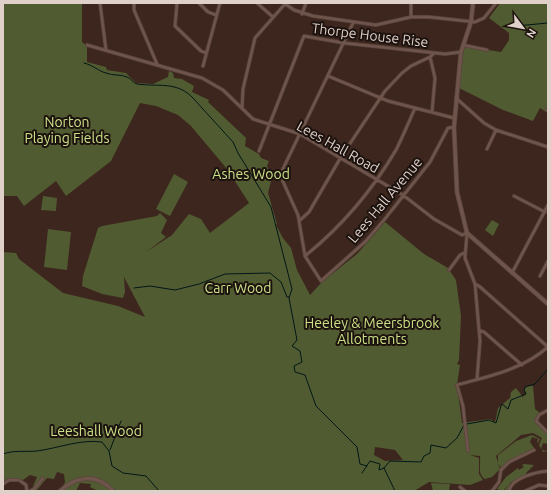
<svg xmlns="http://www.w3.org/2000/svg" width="551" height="494" viewBox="0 0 551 494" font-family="Ubuntu,sans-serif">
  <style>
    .green { fill: #515b31; fill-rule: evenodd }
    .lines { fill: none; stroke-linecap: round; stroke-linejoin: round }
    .stream { stroke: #001718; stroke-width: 1 }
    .street-casing { stroke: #58443d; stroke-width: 4 }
    .secondary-casing { stroke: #58443d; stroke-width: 5 }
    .street { stroke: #6e544a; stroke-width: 2.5 }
    .secondary { stroke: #6e544a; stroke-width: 3.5 }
    .labels { text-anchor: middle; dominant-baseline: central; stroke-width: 4; stroke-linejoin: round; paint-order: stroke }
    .street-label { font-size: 14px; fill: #dfd0ca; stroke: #1c120e }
    .park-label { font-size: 14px; fill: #cbe187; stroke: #1c120e }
  </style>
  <rect width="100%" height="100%" fill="#3c261d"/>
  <path class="green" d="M3,3H82V42L87,46V62L106,67L107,70L126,73L136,83L153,84L168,77L169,71L173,73L174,78L182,79L194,86L192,92L209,100L208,102L246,138L245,146L259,154L261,158L269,161L267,166L272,177L268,193L277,224L276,225L283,238L291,248L297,270L310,295L322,282L357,254L385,222L424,254L448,268L456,280L461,316L459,360L457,364L460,365L457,385L462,423L490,419L495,422L498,408L510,398L511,392L516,388L523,397L526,393L524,390L527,386H533L535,409L540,413L536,421L548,434V444L543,443L541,449L545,451L548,450V451L543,452L539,445L542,438L533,433L521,435L496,456L500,469L492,477L485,479C477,474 481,465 480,456L470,455L479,458V474L483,480L470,485L429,482L414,491H98L90,487L91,484L80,483L76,491H65L62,488L65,482L64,474L57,472L54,479L47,478L36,491H31L37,477L30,475L23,480L15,478L3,482V252L16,253L19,259L63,293L118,306L145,317L124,277L125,292L123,298L102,294L82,286L83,276L98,228L102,226L157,216L160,213L167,220L161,233L166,237L146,252L172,235L189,214L201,219L210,233L249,203L227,169L191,126L178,115L156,106L140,103L111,161L66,196L56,181L24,206L17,196H3ZM375,447L395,450L403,460L385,461L374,455Z
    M500,3H548V109L546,112L540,108L533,121L503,110L459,88L464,46L501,52L509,40V33L489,18Z
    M174,174L188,182L170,216L156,209Z
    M43,196L57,198L56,211L41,210Z
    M492,220L499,224L493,236L485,230Z
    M48,229L71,232L67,270L44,267Z
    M532,435L540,439L538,443L537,442L538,439L532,437L530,442L535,449L510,460L501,468L498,463V455L516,441Z
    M524,464L534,465L526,473V475L510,483L508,491H504L509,484L503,491L497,489L506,477L518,468L519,470L524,467L522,465Z
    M431,483L450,484L449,490L452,491H433Z"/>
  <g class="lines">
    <path class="stream" d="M516,26L548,23
      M84,63C95,66 98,71 106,73C113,76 121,74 127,77C131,78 133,83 137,84C157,87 176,81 192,97L233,142L238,153L271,207L292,289L289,298L297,340L292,346L300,351L302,362L294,366L295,372L305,375L316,406L357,447L360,464L367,466
      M134,288L150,286L175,290L199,284L225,274L270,273L281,282L287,297H289
      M467,424L489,420L496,423L501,406L502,404L508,409L511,400L526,394L524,390L525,387L535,384L548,369
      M110,450L121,421
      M3,454C13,450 26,452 37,451C59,448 80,439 102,442L109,451L112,466L123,473L146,476L159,491
      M384,468L395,491
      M362,473L370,461L380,464L379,470L384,468L390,461L421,462L424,456L430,453L431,445L446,448L457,438L464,425"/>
    <g class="street-casing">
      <path id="street" d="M100,3L106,50
        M134,3V10L157,64
        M177,3L175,26L201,51L206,53
        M199,3L208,12L216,15
        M257,3L273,17
        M284,3L294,10L313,16L376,25L411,17H429L475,22L484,18L496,3
        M411,3V17
        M302,14L306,3
        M353,23L280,175L298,215L305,256L321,281L366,241L384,220L430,162L448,128L454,127
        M87,45L202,78L223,90L253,119L300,134L403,195L434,219L462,235L467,233L465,258L475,284L480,341L477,379
        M463,45L487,50
        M430,57L435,78L432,112
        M203,66L220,3
        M328,76L388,101L454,118
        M456,98L484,123L496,130L548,147
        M242,108L243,89L255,38L285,4
        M547,110L548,111
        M487,149L496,130
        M259,151L304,36L344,43L445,54L461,52
        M514,196L545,212
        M299,221L309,212L341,157L385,91L402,73L411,66L430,57L434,53
        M305,256C341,227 373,189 396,150C403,136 409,122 415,108
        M449,270L460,255L464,253
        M512,273L548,205
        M540,276L548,261
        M475,284L479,286L548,347
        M479,330L484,332L522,365
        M548,410L539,415L536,421L548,433
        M468,451L463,406L457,385C489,376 522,370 548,347
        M3,484L9,480H19L26,485L27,491
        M460,487L465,491
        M30,491L34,489L43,478
        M492,491L499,482L501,470L509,462L534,450
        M509,491C511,478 536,472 548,471
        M525,491L539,485L548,486"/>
    </g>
    <g class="secondary-casing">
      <path id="secondary" d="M473,3L471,22L461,52L454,127L457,192L467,233L548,304
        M60,491C76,476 97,473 113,491"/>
    </g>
    <use href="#street" class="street"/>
    <use href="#secondary" class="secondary"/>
  </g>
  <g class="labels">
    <g class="street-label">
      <text transform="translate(370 35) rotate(7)">Thorpe House Rise</text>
      <text transform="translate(338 147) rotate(29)">Lees Hall Road</text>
      <text transform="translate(385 200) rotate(-50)">Lees Hall Avenue</text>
    </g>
    <g class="park-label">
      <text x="67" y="122">Norton<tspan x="67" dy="16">Playing Fields</tspan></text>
      <text x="251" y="174">Ashes Wood</text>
      <text x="238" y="288">Carr Wood</text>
      <text x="372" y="323">Heeley &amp; Meersbrook<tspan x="372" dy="16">Allotments</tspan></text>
      <text x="96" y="431">Leeshall Wood</text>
    </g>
  </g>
  <rect width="551" height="494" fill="none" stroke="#dfd0ca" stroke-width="8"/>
  <g transform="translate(523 28) rotate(122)" stroke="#1c120e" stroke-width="3" paint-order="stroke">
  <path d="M0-3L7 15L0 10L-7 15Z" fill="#dfd0ca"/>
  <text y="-6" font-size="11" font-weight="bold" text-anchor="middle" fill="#dfd0ca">N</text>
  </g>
</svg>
